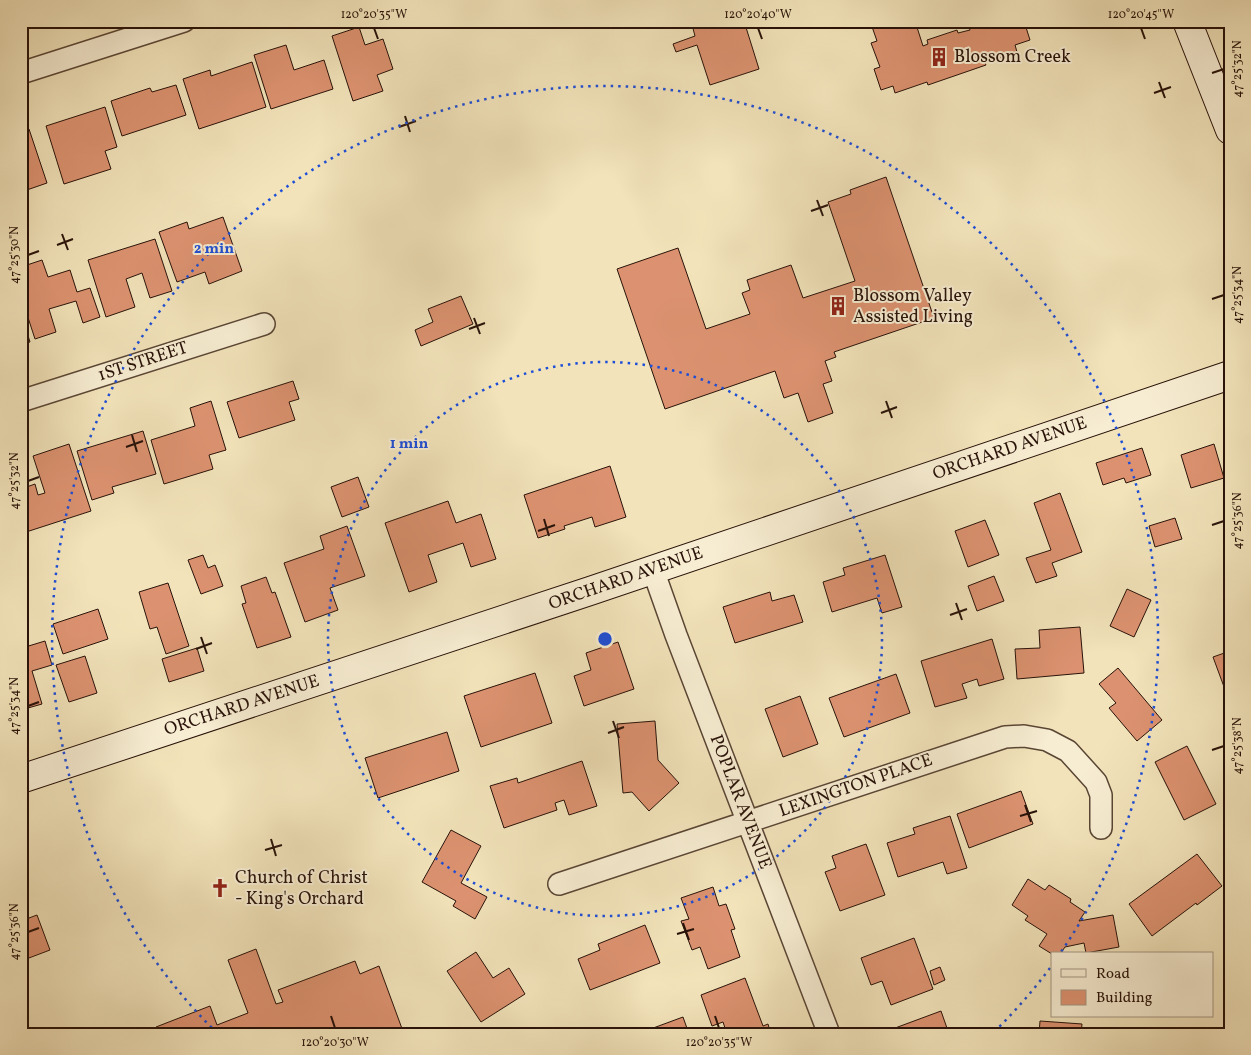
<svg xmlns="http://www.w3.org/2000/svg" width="1251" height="1055" viewBox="0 0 1251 1055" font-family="Vollkorn,serif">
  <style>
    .building { fill: #dc9270; stroke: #281209 }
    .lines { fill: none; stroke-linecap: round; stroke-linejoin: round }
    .street-casing { stroke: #5a4635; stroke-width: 24 }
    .secondary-casing { stroke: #281209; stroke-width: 30 }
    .street { stroke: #f7edd2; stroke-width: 21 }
    .secondary { stroke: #f7edd2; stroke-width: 28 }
    .ticks { fill: none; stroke: #281209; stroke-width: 2 }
    .ring { fill: none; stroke: #1d4ed8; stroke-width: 2.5; stroke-dasharray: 2.5 5 }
    .labels { text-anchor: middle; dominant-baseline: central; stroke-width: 4; stroke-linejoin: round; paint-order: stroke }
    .poi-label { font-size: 18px; fill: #281209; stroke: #f7edd2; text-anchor: start }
    .street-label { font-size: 18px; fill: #281209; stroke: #f7edd2 }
    .centre { fill: #1d4ed8; stroke: #f7edd2; stroke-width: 2.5 }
    .ring-label { font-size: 15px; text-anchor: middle; font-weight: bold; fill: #1d4ed8; stroke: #f7edd2; stroke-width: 4; stroke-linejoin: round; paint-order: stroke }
    .neatline { fill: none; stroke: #281209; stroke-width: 2 }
    .ticks-label { font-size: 12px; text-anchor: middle; fill: #281209 }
  </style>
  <rect width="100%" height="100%" fill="#f2e3ba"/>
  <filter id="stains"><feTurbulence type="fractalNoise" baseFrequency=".004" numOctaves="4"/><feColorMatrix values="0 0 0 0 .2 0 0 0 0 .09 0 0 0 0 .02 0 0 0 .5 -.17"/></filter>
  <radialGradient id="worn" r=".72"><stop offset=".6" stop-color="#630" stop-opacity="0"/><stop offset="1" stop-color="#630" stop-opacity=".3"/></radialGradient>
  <path class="building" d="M691,21H744L759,69L710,85L697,45L676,52L673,44L695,36Z
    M870,21H915L923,46L928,44L927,40L957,30L958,33L970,30L968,21H1024L1030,40L1015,45L1017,52L985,63L986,65L928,85L927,82L895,93L893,86L881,90L874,69L880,67L871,43L877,41Z
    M359,27L365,45L383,39L393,69L377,75L383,91L353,101L332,36Z
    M286,45L294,70L324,60L333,89L271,109L254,55Z
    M252,62L266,107L199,129L183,79L210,70L211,76Z
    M176,85L186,115L122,136L111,101L150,88L152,92Z
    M105,107L117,147L105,151L111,169L64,184L46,126Z
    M29,129L47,183L21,192V131Z
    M886,177L934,318L834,352L836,357L825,361L832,381L823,384L833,413L808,422L798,393L784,398L775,371L665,409L617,269L678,248L706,329L750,314L742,293L750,290L747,280L791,265L803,298L855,281L828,202L851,194L850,190Z
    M223,217L242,271L209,284L205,272L177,282L159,232L187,222L189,229Z
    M155,239L172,291L150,298L142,273L126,279L135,307L106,317L88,260Z
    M42,260L48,277L70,270L77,292L90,288L100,317L83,323L76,301L49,309L56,332L35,339L21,296V267Z
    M461,296L473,324L421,346L415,330L433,322L428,309Z
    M21,313L30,342L21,344Z
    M293,381L299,399L289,402L295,420L239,438L227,402Z
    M211,401L226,450L209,455L213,469L164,484L151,440L195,426L190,408Z
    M143,431L156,474L112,487L114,493L92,500L77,451Z
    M69,444L91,511L23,533L21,529V489L35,484L38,495L45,493L33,456Z
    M1214,444L1224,478L1191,488L1181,455Z
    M1142,448L1151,475L1126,483L1124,478L1103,485L1096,463Z
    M610,466L626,517L595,527L592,517L564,526L565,529L538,538L524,495Z
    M358,477L369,507L342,517L331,487Z
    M1060,493L1082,552L1052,563L1057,576L1036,583L1026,558L1051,550L1034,503Z
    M448,501L456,523L481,514L496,559L471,567L463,543L428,555L437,582L409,592L385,523Z
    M1175,518L1182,539L1155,547L1149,526Z
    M985,520L999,555L968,567L955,531Z
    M347,526L365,576L330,588L338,610L305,622L284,563L324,549L320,536Z
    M203,555L208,568L215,565L223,586L201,594L188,560Z
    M885,555L902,607L882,613L877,598L832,612L823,582L845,575L843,568Z
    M994,576L1004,601L977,611L968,586Z
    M266,577L272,593L275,592L291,637L257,648L242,604L246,603L241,586Z
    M168,583L189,646L166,654L157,627L150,629L139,592Z
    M1127,589L1151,600L1134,637L1110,626Z
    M770,592L772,601L794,595L803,622L735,643L723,607Z
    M98,609L108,639L63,654L53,624Z
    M1080,627L1084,673L1017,679L1015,649L1040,648L1039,630Z
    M992,639L1004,679L979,686L977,679L962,684L967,698L935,707L921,661Z
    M45,641L52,665L32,671L42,704L21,710V660L25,659L22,648Z
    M618,642L634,689L584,706L574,676L591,670L586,653Z
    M197,648L204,671L169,682L162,659Z
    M1230,651V695H1227L1213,657Z
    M85,656L97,693L69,702L56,665Z
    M1118,668L1162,720L1137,741L1109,708L1116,703L1099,684Z
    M535,673L552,723L481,747L464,696Z
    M896,674L910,713L844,737L829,698Z
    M800,696L818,744L783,757L765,709Z
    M655,721L658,760L679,783L649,811L632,792L623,793L617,724Z
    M447,732L459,771L378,798L365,758Z
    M1187,746L1216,804L1184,820L1155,762Z
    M582,761L597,806L569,815L564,800L555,803L557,810L504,828L490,786L517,778L518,783Z
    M1021,791L1033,824L969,848L957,814Z
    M950,816L967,868L947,874L943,862L898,877L887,843L915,834L913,828Z
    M451,830L481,846L461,883L487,897L475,919L453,906L456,901L422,882Z
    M866,844L885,895L840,911L825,872L836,868L832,856Z
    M1197,854L1222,886L1197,905L1196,903L1152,936L1129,904Z
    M1028,879L1045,890L1049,885L1071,899L1070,902L1085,912L1079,921L1113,915L1119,947L1086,953L1084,943L1065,947L1060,954H1052L1039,946L1047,934L1025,920L1028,916L1012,905Z
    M713,887L719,906L726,904L735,929L731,930L740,957L708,969L700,947L692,950L681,921L689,919L681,898Z
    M37,915L50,950L21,961V921Z
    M645,925L660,963L590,990L578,959L600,950L598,944Z
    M914,938L933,989L891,1005L882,981L871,985L861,958Z
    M256,949L276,1004L283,1002L278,990L355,961L360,974L379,966L404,1034H159L156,1027L210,1006L217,1025L248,1013L228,960Z
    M476,952L493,978L509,968L525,994L481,1022L447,971Z
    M940,967L945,980L934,985L930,971Z
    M745,978L763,1026L768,1024L771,1034H727L723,1022L712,1026L701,995Z
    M941,1011L948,1031L941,1034H888L887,1031Z
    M683,1017L689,1034H637Z
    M1040,1021L1082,1024L1081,1034H1039Z"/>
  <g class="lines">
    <g class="street-casing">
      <path id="street" d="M21,73L184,21
        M21,401L264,324
        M653,570L676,635L829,1034
        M559,884L1005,737L1024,736L1047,740L1068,751L1096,782L1101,795V828"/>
    </g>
    <g class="secondary-casing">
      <path id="secondary" d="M1187,21L1230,130
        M21,779L590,591L1230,375"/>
    </g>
    <use href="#street" class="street"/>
    <use href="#secondary" class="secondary"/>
  </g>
  <path class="ticks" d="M374,28L378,39M758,28L762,39M1141,28L1145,39M1212,73L1224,69M1159,82L1165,98M1154,93L1171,87M405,116L410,132M399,127L416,121M817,200L823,216M811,211L828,205M62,234L68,250M57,245L73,239M28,255L39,251M1212,299L1224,295M474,318L480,334M469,329L485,323M886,401L892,418M881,413L897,407M132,435L137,452M126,447L143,441M28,481L39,477M544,519L549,536M1212,525L1224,521M538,531L555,525M956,603L962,620M950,615L967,609M201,637L207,654M196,649L212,643M28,706L39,702M613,721L619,738M608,733L624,727M1212,750L1224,746M1025,805L1031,822M1020,816L1037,811M271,839L276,856M265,850L282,845M683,923L689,940M28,932L39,928M677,934L694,929M331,1016L335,1028M715,1016L719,1028"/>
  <g class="ring">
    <circle cx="605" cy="639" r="277"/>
    <path d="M1050 968A553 553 0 0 1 993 1033M217 1033A553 553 0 1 1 1061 952"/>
  </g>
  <defs>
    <g id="building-bare" transform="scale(1.5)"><path d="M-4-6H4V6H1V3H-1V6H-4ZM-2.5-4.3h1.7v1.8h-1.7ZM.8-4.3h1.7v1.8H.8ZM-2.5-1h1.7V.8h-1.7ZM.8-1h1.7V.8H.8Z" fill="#8f2418" stroke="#f7edd2" stroke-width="2.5" paint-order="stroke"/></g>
    <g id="church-bare" transform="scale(1.5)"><path d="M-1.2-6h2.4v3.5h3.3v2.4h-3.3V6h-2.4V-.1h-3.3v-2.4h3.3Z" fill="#8f2418" stroke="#f7edd2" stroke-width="2.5" paint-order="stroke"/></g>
  </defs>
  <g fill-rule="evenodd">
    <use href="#building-bare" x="939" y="57"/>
    <use href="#building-bare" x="838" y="306"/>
    <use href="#church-bare" x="220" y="888"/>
  </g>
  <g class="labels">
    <g class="poi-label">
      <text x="954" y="57">Blossom Creek</text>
      <text x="853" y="296">Blossom Valley<tspan x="853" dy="21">Assisted Living</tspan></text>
      <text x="235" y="878">Church of Christ<tspan x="235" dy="21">- King's Orchard</tspan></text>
    </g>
    <g class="street-label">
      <text transform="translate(143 362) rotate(-18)">1ST STREET</text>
      <text transform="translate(1010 449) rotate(-19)">ORCHARD AVENUE</text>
      <text transform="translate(626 579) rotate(-19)">ORCHARD AVENUE</text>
      <text transform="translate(242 706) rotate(-18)">ORCHARD AVENUE</text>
      <text transform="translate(856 786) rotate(-19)">LEXINGTON PLACE</text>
      <text transform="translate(740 802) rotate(69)">POPLAR AVENUE</text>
    </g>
  </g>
  <circle cx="605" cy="639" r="8" class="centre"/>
  <g class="ring-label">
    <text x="214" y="253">2 min</text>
    <text x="409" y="448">1 min</text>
  </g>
  <rect width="1251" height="1055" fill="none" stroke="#f2e3ba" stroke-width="55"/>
  <rect x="1051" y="952" width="162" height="65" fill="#f7edd2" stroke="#a49582"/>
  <rect x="1061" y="969" width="25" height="8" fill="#f7edd2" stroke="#a49582"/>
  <text x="1096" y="978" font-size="15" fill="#281209">Road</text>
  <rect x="1061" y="990" width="25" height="15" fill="#dc9270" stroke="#a49582"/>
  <text x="1096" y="1002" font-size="15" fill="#281209">Building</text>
  <rect x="28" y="28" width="1196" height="1000" class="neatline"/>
  <g class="ticks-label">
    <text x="374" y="18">120°20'35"W</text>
    <text x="758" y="18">120°20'40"W</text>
    <text x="1141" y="18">120°20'45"W</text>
    <text transform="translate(1237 69) rotate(-90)" y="4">47°25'32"N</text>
    <text transform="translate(14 255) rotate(-90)" y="4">47°25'30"N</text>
    <text transform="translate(1237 295) rotate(-90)" y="4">47°25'34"N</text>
    <text transform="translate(14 481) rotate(-90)" y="4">47°25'32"N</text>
    <text transform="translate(1237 521) rotate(-90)" y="4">47°25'36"N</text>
    <text transform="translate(14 706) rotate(-90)" y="4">47°25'34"N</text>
    <text transform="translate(1237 746) rotate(-90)" y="4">47°25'38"N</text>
    <text transform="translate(14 932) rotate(-90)" y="4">47°25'36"N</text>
    <text x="335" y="1046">120°20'30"W</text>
    <text x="719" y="1046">120°20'35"W</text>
  </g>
  <rect width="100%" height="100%" filter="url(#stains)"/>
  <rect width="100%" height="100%" fill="url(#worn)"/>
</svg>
